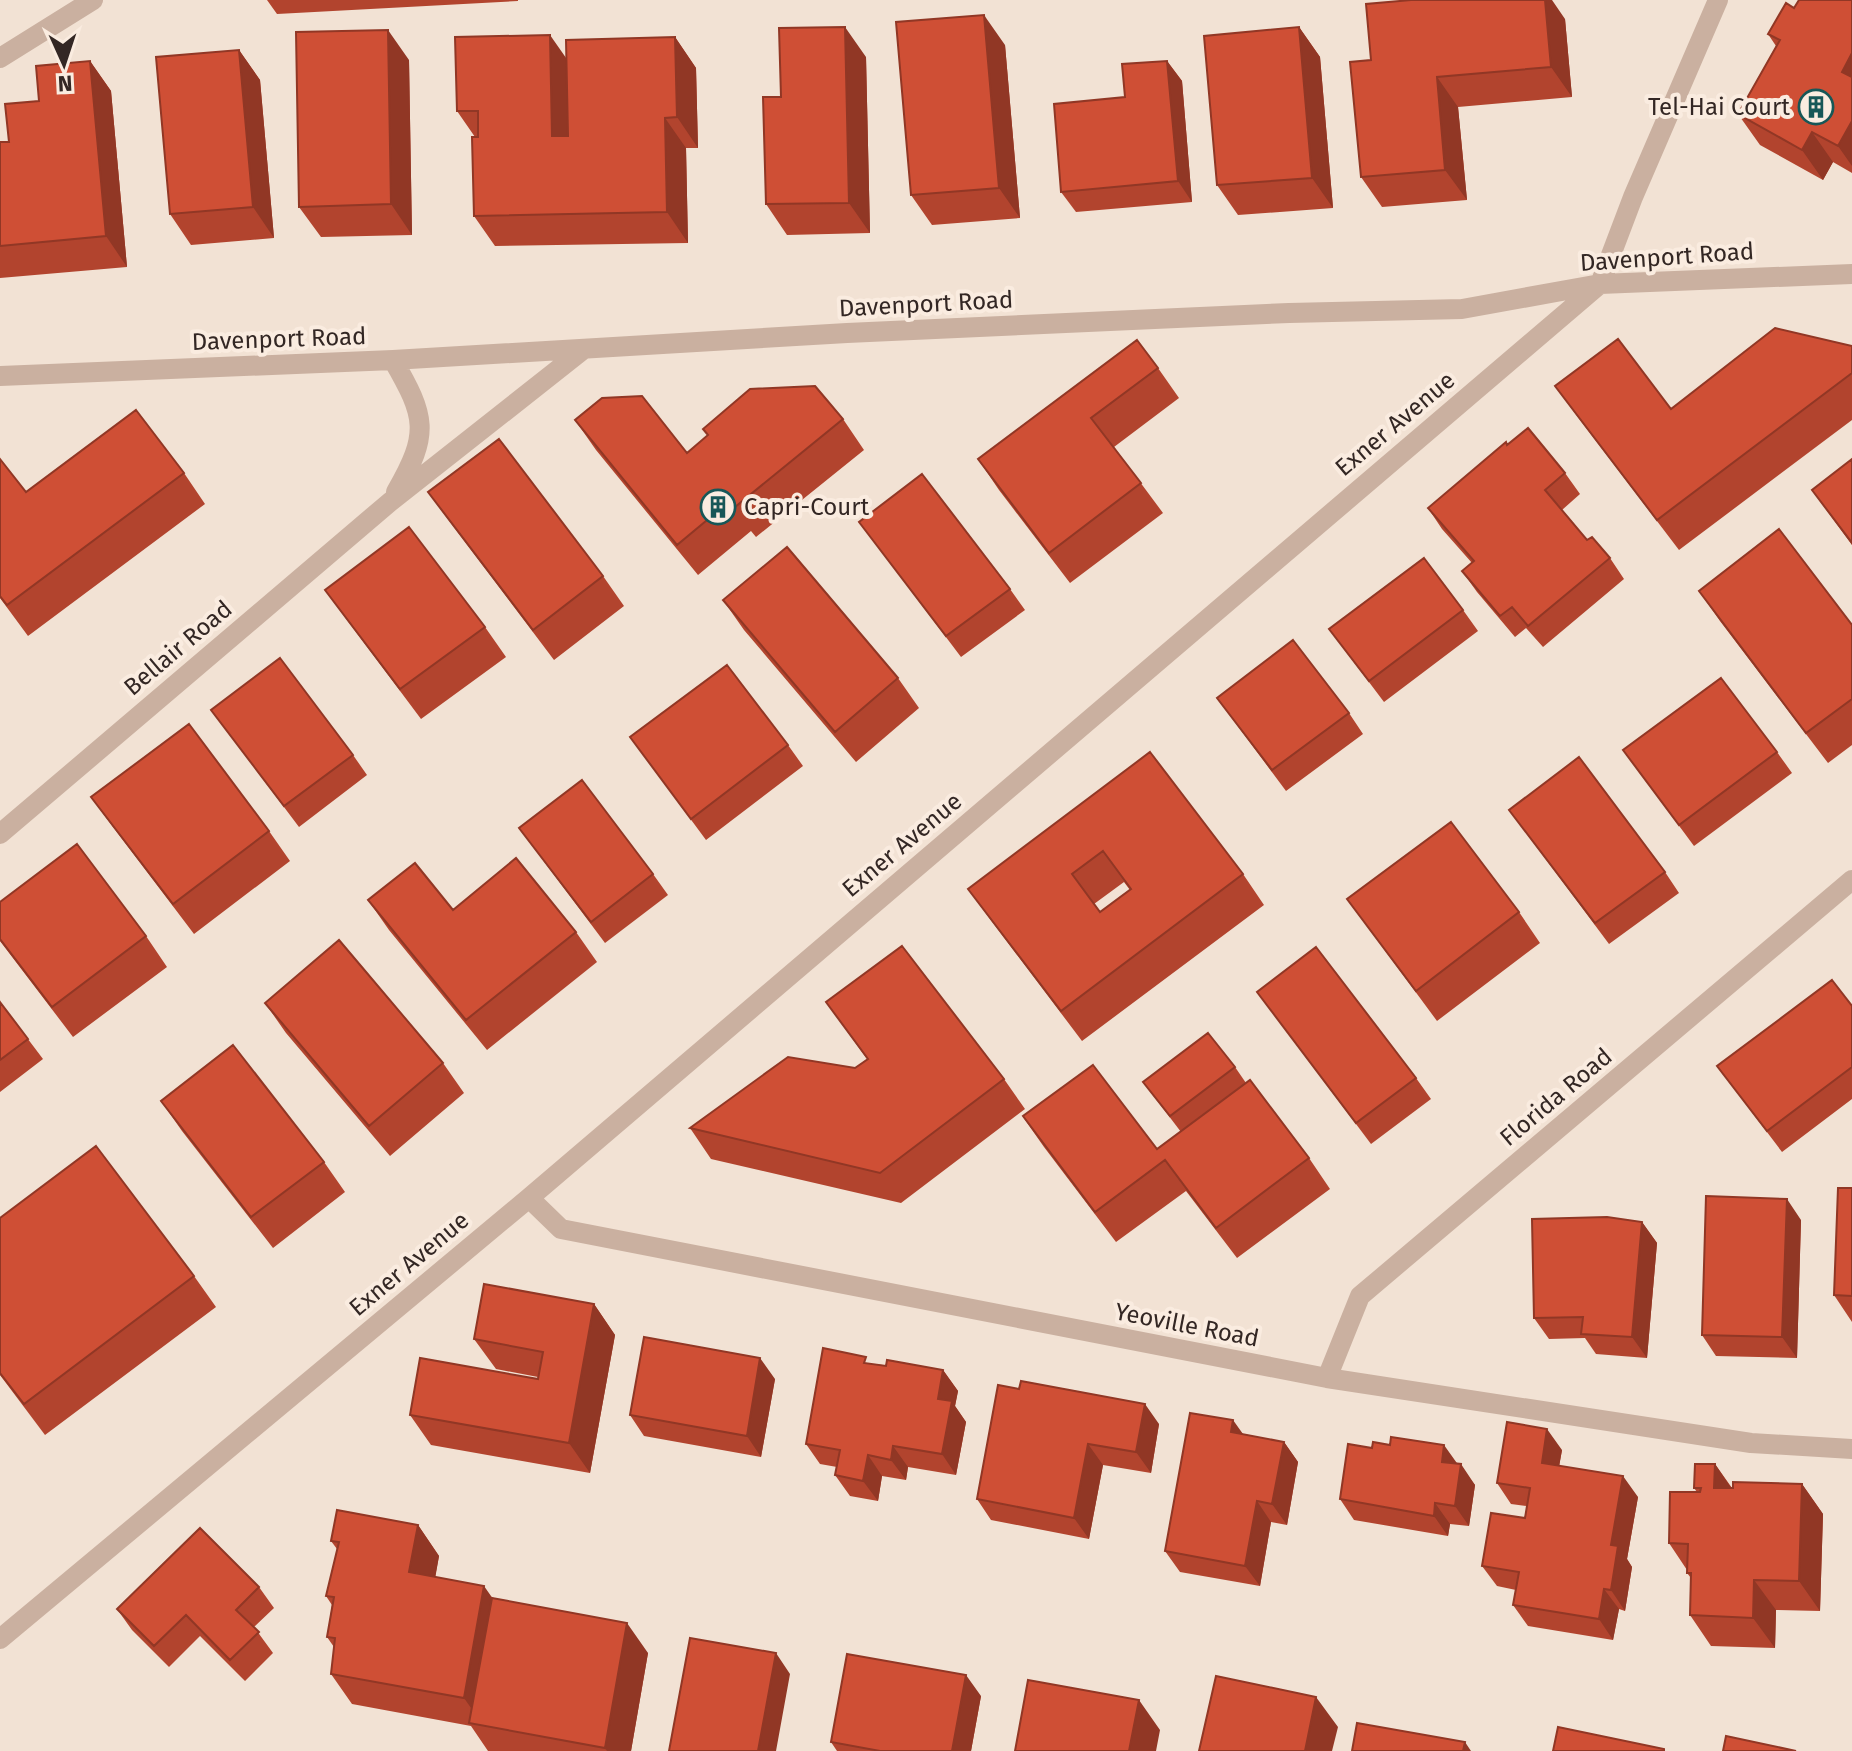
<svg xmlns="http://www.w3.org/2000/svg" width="1852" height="1751" viewBox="0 0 1852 1751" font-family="'Fira Sans',sans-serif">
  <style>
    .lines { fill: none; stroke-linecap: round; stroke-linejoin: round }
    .minor { stroke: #cab0a0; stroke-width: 20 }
    .wall { fill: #b2442e; fill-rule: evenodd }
    .shaded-wall { fill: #913725 }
    .building { fill: #cf4f35; stroke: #913725; stroke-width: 2; fill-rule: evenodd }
    .labels { text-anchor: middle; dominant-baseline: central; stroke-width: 8; stroke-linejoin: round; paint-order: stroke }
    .poi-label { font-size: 24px; fill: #332724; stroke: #faece0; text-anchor: end }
    .street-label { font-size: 24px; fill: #332724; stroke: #faece0 }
  </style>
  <rect width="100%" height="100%" fill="#f2e2d4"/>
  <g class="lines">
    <path class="minor" d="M0,58L93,0
      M393,360C426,417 430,433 396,492
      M0,376L393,360L847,333L1289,313L1462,309L1600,284L1852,274
      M0,834L390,502L584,349
      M529,1198L561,1229L1327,1378L1751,1443L1852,1449
      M1327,1378L1360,1296L1852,880
      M0,1639L529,1198L1600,284L1633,197L1718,0"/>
  </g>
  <path class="wall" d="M267,0H518V1L277,14Z
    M1852,0V173L1833,162L1823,180L1760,145L1738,114L1776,46L1768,34L1794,8Z
    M1565,19L1572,97L1458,107L1467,200L1382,207L1361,177L1371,60Z
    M1299,27L1320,57L1333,208L1238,215L1217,185Z
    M675,37L696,68L698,148H686L688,243L495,246L474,216L475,137L457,111L566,58Z
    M1005,45L1020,218L932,225L911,195Z
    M239,50L260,80L274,238L191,245L170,214Z
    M866,57L870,233L787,235L766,204L781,97Z
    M409,60L412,235L321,237L299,207Z
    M90,61L111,91L127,267L0,278V142H9L39,101Z
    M1167,61L1182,81L1192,202L1076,212L1061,192L1125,97Z
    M1852,346V420L1679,550L1577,416L1555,386L1671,409Z
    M1158,368L1179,398L1114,447L1163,513L1070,583L999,490L978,459Z
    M843,419L864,450L756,537L751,531L698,575L596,450L575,420L687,453Z
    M1508,445L1565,473L1580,494L1562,510L1587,540L1610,558L1624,579L1543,647L1526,628L1515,637L1477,592L1462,571L1472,563L1442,529L1428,508Z
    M0,459L26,492L184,473L205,504L28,636L0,598Z
    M1852,459V545L1812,490Z
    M428,492L603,576L624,606L554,660L450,522Z
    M859,522L1010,589L1025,610L961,657Z
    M325,590L485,627L506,657L421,719L347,620Z
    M1699,591L1852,625V745L1828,763L1720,621Z
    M723,600L898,678L919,708L856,762L744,630Z
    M1463,610L1478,631L1384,702L1329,629Z
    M1217,698L1349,713L1363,734L1286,791Z
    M211,710L353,755L367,775L299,827Z
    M630,737L788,745L803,766L706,840Z
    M1623,750L1777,752L1792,773L1694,846Z
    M1150,752L1243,874L1264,905L1082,1041L990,919L968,889ZM1124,882L1130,890L1100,912L1094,904Z
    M91,797L269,831L290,861L194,934L113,827Z
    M1509,810L1665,872L1679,893L1609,944Z
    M519,828L653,874L668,895L605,943Z
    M1347,899L1519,912L1540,943L1437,1021Z
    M368,900L453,910L576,932L597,962L487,1050L389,930Z
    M0,902L146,936L167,967L73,1037L0,941Z
    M1257,992L1416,1078L1431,1099L1371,1144Z
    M0,1002L43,1059L0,1092Z
    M826,1002L1004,1079L1025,1109L901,1203L711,1159L690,1128L855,1068L867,1059Z
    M265,1003L443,1063L464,1093L390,1156L286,1033Z
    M1852,1006V1099L1782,1152L1717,1066Z
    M1235,1067L1246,1083L1309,1158L1330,1189L1237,1258L1186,1191L1116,1242L1044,1147L1023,1117L1157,1149L1181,1132L1143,1082Z
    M161,1101L324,1162L345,1192L273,1248L182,1131Z
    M1852,1188V1322L1834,1295Z
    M0,1218L194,1276L216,1307L45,1435L0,1375Z
    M1801,1220L1797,1358L1716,1356L1702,1335Z
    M1642,1222L1657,1243L1647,1358L1596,1354L1585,1338L1549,1339L1534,1318Z
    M594,1304L615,1335L590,1473L431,1445L410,1415L538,1379V1377L496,1369L474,1339Z
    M871,1364L943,1370L958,1391L955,1406L966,1422L956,1475L908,1467L906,1480L882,1476L878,1501L850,1496L835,1475L837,1467L820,1464L806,1444Z
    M775,1379L761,1457L644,1436L630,1415Z
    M998,1385L1159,1424L1151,1473L1103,1465L1089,1539L991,1520L977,1499Z
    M1243,1434L1284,1442L1298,1462L1287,1525L1271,1522L1260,1586L1180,1572L1165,1551Z
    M1562,1450L1559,1466L1638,1497L1627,1559L1632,1567L1625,1611L1619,1609L1613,1640L1528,1626L1513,1605L1516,1590L1497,1586L1482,1566L1525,1518L1527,1506L1511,1504L1497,1483Z
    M1458,1464L1475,1485L1469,1526L1450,1524L1448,1536L1354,1520L1340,1499Z
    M1715,1464L1732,1488L1802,1484L1823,1514L1820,1611L1776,1610L1775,1648L1711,1646L1690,1615L1691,1578L1687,1573V1570L1669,1543L1697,1492L1694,1488Z
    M418,1525L439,1556L435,1577L648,1653L631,1751H488L471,1726L352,1704L331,1674L334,1647L327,1637L332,1605L326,1596L337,1549L331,1541Z
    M259,1587L274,1608L254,1627L273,1653L245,1681L200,1636L169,1667L132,1630L117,1609Z
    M981,1696L971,1751H837L831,1742Z"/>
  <path class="shaded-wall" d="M1545,0H1552L1565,19L1572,97L1551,67Z
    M984,15L1005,45L1020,218L999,188Z
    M845,27L866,57L870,233L849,203Z
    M1299,27L1320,57L1333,208L1312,178Z
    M388,30L409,60L412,235L391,204Z
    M550,35L571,65L573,166L552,136Z
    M675,37L696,68L698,148L677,117Z
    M239,50L260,80L274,238L253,207Z
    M1852,53V87L1842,72Z
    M90,61L111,91L127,267L106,236Z
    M1167,61L1182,81L1192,202L1178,181Z
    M1437,77L1458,107L1467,200L1445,170Z
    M665,118L686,148L688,243L667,212Z
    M1852,121V166L1838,146Z
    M1812,132L1833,162L1823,180L1802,150Z
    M1787,1199L1801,1220L1797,1358L1782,1337Z
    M1642,1222L1657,1243L1647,1358L1632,1337Z
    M594,1304L615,1335L590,1473L569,1443Z
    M760,1358L775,1379L761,1457L747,1436Z
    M943,1370L958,1391L955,1406L966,1422L956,1475L942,1454L938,1399Z
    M1145,1404L1159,1424L1151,1473L1136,1452Z
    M1233,1420L1248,1441L1231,1432Z
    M1547,1429L1562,1450L1556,1484L1542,1463Z
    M1284,1442L1298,1462L1287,1525L1272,1504Z
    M1088,1444L1103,1465L1089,1539L1074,1518Z
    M1444,1445L1459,1466L1442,1462Z
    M893,1446L908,1467L906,1480L891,1460Z
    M868,1455L882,1476L878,1501L863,1481Z
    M1461,1464L1475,1485L1469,1526L1455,1506Z
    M1715,1464L1736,1495L1714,1488Z
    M1623,1476L1638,1497L1627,1559L1632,1567L1625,1611L1611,1590V1545Z
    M1802,1484L1823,1514L1820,1611L1799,1581Z
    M1257,1501L1271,1522L1260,1586L1245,1566Z
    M1435,1503L1450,1524L1448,1536L1434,1516Z
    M418,1525L439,1556L431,1602L409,1572Z
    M1754,1580L1776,1610L1775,1648L1753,1618Z
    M484,1586L505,1616L483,1725L464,1698Z
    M1604,1589L1619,1609L1613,1640L1599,1619Z
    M627,1623L648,1653L631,1751H607L605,1748Z
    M776,1653L790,1674L776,1751H758Z
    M966,1675L981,1696L971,1751H952Z
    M1316,1697L1338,1727L1332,1751H1305Z
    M1139,1700L1160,1730L1156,1751H1129Z
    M1465,1742L1471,1751H1463Z"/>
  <path class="building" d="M1411,0H1545L1551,67L1437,77L1445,170L1361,177L1350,62L1371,60L1366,4Z
    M1799,0H1852V53L1842,72L1852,77V121L1838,146L1812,132L1802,150L1738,114L1780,40L1768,34L1786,3L1794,8Z
    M984,15L999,188L911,195L896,22Z
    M845,27L849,203L766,204L763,97H781L779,28Z
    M1299,27L1312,178L1217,185L1204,36Z
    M388,30L391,204L299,207L296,32Z
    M550,35L552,136H568L566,40L675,37L677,117L665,118L667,212L474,216L472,137H478V111H457L455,37Z
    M239,50L253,207L170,214L156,57Z
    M90,61L106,236L0,246V142H9L5,104L39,101L36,66Z
    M1167,61L1178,181L1061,192L1054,104L1125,97L1122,64Z
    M1775,328L1852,346V373L1657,520L1555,386L1618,339L1671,409Z
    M1137,340L1158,368L1091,418L1141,483L1049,553L978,459Z
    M815,386L843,419L735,507L730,501L677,545L575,420L602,398L642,396L687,453L708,435L703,429L750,389Z
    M136,410L184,473L7,605L0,596V459L26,492Z
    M1528,428L1565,473L1545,490L1587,540L1592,537L1610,558L1528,626L1512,607L1500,616L1462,571L1474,561L1428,508L1506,442L1507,445Z
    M499,439L603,576L533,630L428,492Z
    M1852,459V543L1812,490Z
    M922,474L1010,589L946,636L859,522Z
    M409,527L485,627L400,689L325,590Z
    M1779,529L1852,625V699L1806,733L1699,591Z
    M787,547L898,678L835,732L723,600Z
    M1424,558L1463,610L1369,681L1329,629Z
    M1293,640L1349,713L1272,770L1217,698Z
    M280,658L353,755L284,806L211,710Z
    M727,665L788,745L691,819L630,737Z
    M1721,678L1777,752L1679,825L1623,750Z
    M189,724L269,831L173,904L91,797Z
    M1150,752L1243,874L1061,1011L968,889ZM1103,851L1131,889L1100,912L1072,874Z
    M1579,757L1665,872L1595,923L1509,810Z
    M582,780L653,874L591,922L519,828Z
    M1451,822L1519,912L1416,991L1347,899Z
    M77,844L146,936L52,1007L0,939V902Z
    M516,858L576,932L466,1020L368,900L415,863L453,910Z
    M339,940L443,1063L369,1126L265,1003Z
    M902,946L1004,1079L880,1173L690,1128L788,1057L855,1068L868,1059L826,1002Z
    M1316,947L1416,1078L1356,1123L1257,992Z
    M1832,980L1852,1006V1067L1767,1131L1717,1066Z
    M0,1002L28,1039L0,1060Z
    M1208,1033L1235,1067L1170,1116L1143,1082Z
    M233,1045L324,1162L251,1217L161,1101Z
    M1093,1065L1157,1149L1250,1080L1309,1158L1216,1228L1165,1160L1095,1212L1023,1116Z
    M96,1146L194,1276L24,1404L0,1373V1218Z
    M1838,1188H1852V1296L1834,1295Z
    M1706,1196L1787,1199L1782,1337L1702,1335Z
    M1607,1217L1642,1222L1632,1337L1581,1334L1583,1317L1534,1318L1532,1219Z
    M484,1284L594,1304L569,1443L410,1415L420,1358L538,1379L543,1352L474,1339Z
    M644,1337L760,1358L747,1436L630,1415Z
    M823,1348L866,1357L864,1363L886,1366L887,1360L943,1370L938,1399L952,1401L942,1454L893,1446L891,1460L868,1455L863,1481L835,1475L840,1450L806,1444Z
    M1021,1381L1145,1404L1136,1452L1088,1444L1074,1518L977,1499L998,1385L1019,1389Z
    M1190,1413L1233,1420L1231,1432L1284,1442L1272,1504L1257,1501L1245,1566L1165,1551Z
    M1507,1422L1547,1429L1542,1463L1623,1476L1611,1545L1618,1546L1611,1590L1604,1589L1599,1619L1513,1605L1519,1572L1482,1566L1491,1513L1525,1518L1530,1488L1497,1483Z
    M1391,1437L1444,1445L1442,1462L1461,1464L1455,1506L1435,1503L1434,1516L1340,1499L1348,1444L1372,1448L1373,1442L1390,1445Z
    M1695,1464H1715L1714,1488H1733V1482L1802,1484L1799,1581L1754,1580L1753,1618L1690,1615L1691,1573H1687L1688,1544L1669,1543L1670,1492H1700L1701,1488H1694Z
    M337,1510L418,1525L409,1572L484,1586L464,1698L331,1674L335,1638L327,1637L334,1597L326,1596L339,1542L331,1541Z
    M200,1528L259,1587L236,1610L259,1632L230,1660L186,1615L154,1646L117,1609Z
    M492,1598L627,1623L605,1748L469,1723Z
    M690,1638L776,1653L758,1751H669Z
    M847,1654L966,1675L952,1751H880L831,1742Z
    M1216,1676L1316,1697L1305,1751H1199Z
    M1028,1680L1139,1700L1129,1751H1015Z
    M1357,1723L1465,1742L1463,1751H1352Z
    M1558,1727L1664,1749V1751H1553Z
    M1726,1736L1796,1751H1723Z"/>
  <defs>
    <g id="building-ring" transform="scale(1.8)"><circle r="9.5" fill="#faece0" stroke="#175757" stroke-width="1.5"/><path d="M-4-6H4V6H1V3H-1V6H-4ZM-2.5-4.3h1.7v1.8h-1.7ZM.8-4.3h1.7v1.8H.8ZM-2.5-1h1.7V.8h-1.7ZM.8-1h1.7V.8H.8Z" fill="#175757"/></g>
  </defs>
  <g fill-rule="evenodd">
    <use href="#building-ring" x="1816" y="107"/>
    <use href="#building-ring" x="718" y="507"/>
  </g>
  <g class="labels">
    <g class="poi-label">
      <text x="1790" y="107">Tel-Hai Court</text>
      <text x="744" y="507" text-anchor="start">Capri-Court</text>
    </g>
    <g class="street-label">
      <text transform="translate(1667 257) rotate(-4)">Davenport Road</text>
      <text transform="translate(926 304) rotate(-3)">Davenport Road</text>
      <text transform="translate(279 339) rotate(-2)">Davenport Road</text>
      <text transform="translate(1395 424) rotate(-40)">Exner Avenue</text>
      <text transform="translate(178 648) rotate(-40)">Bellair Road</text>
      <text transform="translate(902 845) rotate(-40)">Exner Avenue</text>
      <text transform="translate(1556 1097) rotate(-40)">Florida Road</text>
      <text transform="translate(409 1264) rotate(-40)">Exner Avenue</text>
      <text transform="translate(1187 1325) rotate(11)">Yeoville Road</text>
    </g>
  </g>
  <g transform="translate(64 64) rotate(177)" stroke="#faece0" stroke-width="6" paint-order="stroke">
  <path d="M0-6L14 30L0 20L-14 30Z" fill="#332724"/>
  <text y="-12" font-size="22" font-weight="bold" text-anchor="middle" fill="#332724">N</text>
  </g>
</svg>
